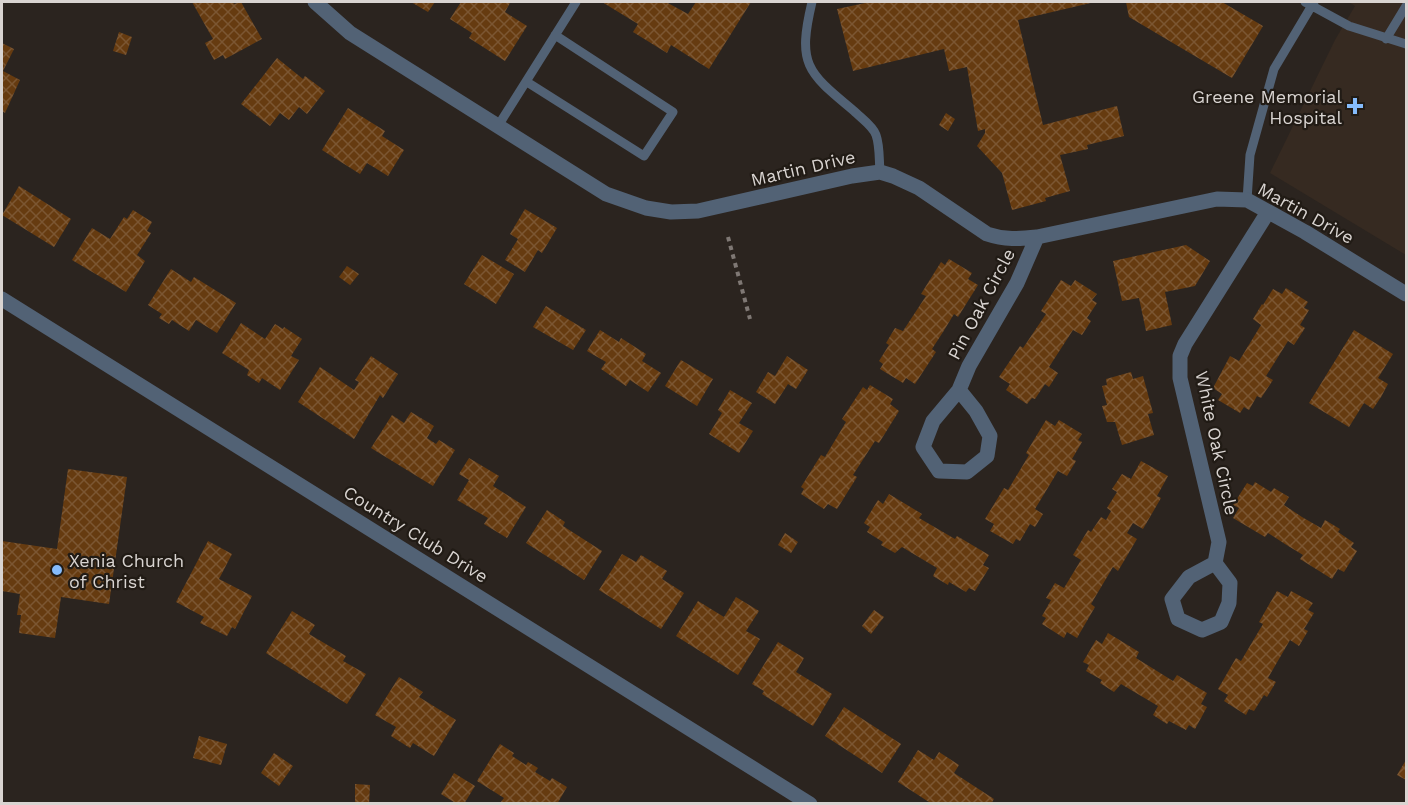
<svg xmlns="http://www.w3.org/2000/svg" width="1408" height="805" viewBox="0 0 1408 805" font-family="'Work Sans',sans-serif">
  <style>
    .built { fill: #362a21 }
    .building { fill: url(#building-cross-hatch) }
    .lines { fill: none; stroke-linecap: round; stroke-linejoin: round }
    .path { stroke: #7f7874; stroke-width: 4; stroke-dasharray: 4.5 4.5; stroke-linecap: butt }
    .service { stroke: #526275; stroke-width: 9 }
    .minor { stroke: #526275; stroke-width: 15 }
    .poi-dot { fill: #85bbfb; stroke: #211b15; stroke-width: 2 }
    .labels { text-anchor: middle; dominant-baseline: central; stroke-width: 4.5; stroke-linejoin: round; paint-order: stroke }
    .poi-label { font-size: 18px; fill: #d9d4d1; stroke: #211b15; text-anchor: end }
    .street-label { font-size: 18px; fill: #d9d4d1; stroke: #211b15 }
  </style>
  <defs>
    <pattern id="building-cross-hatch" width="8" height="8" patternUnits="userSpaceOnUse" patternTransform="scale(1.5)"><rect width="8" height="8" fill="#663b10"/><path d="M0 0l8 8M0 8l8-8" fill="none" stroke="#7b5632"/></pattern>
  </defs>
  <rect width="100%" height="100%" fill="#2b241f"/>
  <path class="built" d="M1349,2H1406V255L1270,173L1335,40L1355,6Z"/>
  <path class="building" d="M192,2H233L234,4L241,2L262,39L225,59L223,55L214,60L205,43L213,39Z
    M411,2H435L428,12Z
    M461,2H507L510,3L505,12L527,26L505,61L469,38L472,33L450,19Z
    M602,2H666L688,14L696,2H751L709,69L671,45L667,53L633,32L638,24Z
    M870,2H1095L1018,20L1043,125L1117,106L1124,136L1087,145L1088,149L1060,155L1070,191L1045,198L1046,201L1012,210L1002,173L977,146L985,133V129L978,131L967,67L949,71L944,49L853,71L837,9Z
    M1126,2H1222L1263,26L1232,78L1129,17Z
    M119,32L132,37L126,55L113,51Z
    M2,43L14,49L3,71L20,80L5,113L2,111Z
    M277,58L303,79L305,76L325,91L307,114L299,107L289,120L280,113L270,126L241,104Z
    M348,108L385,131L382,136L404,150L388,176L367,163L360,174L322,150Z
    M946,113L955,119L948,131L939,125Z
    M19,186L71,219L54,247L2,215Z
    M525,209L557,228L542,253L538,250L525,272L505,260L518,239L510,234Z
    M133,210L152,222L147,231L151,233L137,255L145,261L126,292L72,260L92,228L110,239L124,217L127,219Z
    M1186,245L1210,261L1195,286L1165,292L1172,325L1146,331L1139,298L1122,301L1113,261Z
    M482,255L514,274L496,304L464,284Z
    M949,259L972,273L968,279L978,285L958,317L954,314L943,332L932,349L936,352L915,384L906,378L903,383L880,369L883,364L879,361L889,345L886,343L895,328L903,331L926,296L921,294L941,262L945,265Z
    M347,266L359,274L350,285L339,277Z
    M171,269L191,282L194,277L236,303L217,333L196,320L189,331L172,320L169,324L159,318L162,314L148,305Z
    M1061,280L1071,286L1075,280L1097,294L1092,300L1097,303L1087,318L1091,321L1082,335L1073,330L1049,367L1058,373L1049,387L1045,384L1035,399L1032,398L1027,404L1006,390L1010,384L999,377L1020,346L1023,348L1046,314L1041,311Z
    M1286,288L1308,302L1304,308L1309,310L1300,325L1305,328L1294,345L1288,341L1266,376L1273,380L1261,398L1257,396L1249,410L1244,407L1240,413L1218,400L1222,394L1213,388L1230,356L1239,361L1261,325L1253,319L1262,304L1263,305L1273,289L1282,294Z
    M546,306L586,330L573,350L533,327Z
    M241,323L265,339L275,324L283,329L284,327L302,339L291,356L299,360L280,390L262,378L259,383L247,375L249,370L222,353Z
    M600,330L619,342L621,338L646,354L642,361L661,373L648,392L630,380L626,386L601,369L606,362L587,351Z
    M1354,330L1393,354L1378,378L1388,384L1381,397L1373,409L1364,403L1349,427L1309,403Z
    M371,356L398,374L383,398L380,395L354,439L298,402L320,367L354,390L359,382L355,380Z
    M787,356L808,370L796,389L788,384L775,404L756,392L768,372L775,376Z
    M681,360L713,379L697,406L665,386Z
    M1131,372L1133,379L1143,376L1153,413L1148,414L1154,435L1122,445L1115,422H1107L1102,406L1107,405L1102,386L1107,385L1106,379Z
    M870,385L893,399L890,404L899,411L879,443L875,441L853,475L857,477L837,509L828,504L824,509L801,494L804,489L801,487L821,455L825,457L846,422L842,419L863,387L867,390Z
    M730,390L752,403L739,423L753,431L739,453L709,434L722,413L718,410Z
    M411,412L434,426L427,438L436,444L439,440L455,450L433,486L371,448L392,415L404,423Z
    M1046,420L1055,426L1059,420L1082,434L1078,440L1082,442L1072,459L1076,461L1067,476L1058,471L1035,509L1043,514L1035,527L1030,524L1020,541L1016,539L1013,544L990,531L994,524L985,519L1004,488L1008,490L1029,455L1026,453Z
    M469,458L499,476L493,486L526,507L507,538L484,524L488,518L457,500L469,480L459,474Z
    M1141,461L1168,476L1157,496L1161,498L1143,529L1133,523L1127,533L1137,539L1118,571L1113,567L1091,604L1095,607L1077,638L1067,632L1064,638L1042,624L1046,618L1042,616L1051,600L1046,598L1055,583L1064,588L1081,560L1073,555L1088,530L1091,532L1101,517L1106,520L1111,511L1107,508L1117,492L1112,489L1122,474L1131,479Z
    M68,469L127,477L109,604L61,597L55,638L19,633L21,615H17L20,594L2,591V541L57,549Z
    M1255,482L1271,492L1274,488L1289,497L1284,505L1302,517L1321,528L1325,520L1340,529L1338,532L1354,543L1351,547L1357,551L1344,572L1338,569L1332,579L1300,559L1303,555L1285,544L1268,533L1265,537L1233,518L1239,508L1233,505L1247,483L1253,486Z
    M889,494L922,514L919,518L955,539L957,536L989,555L983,565L989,568L975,591L969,588L966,592L949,582L948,585L933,576L937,568L902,547L895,553L881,545L883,542L867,532L870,527L864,523L878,500L883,504Z
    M547,510L565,522L563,526L602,551L584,580L526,543Z
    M785,533L798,542L791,553L778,545Z
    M208,541L232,554L219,579L252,596L235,629L232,627L227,636L200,623L204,617L176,602Z
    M622,554L636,562L641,555L667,571L662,579L684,593L661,629L599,590Z
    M1277,591L1288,597L1291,591L1313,603L1308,610L1314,613L1304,629L1308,631L1299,646L1290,640L1268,678L1276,682L1267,697L1264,695L1254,711L1249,709L1246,715L1224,701L1228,695L1218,689L1236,658L1241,661L1263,624L1259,622Z
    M736,597L759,611L746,631L760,639L738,675L676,636L698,601L724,617Z
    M874,610L884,617L871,634L862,626Z
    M292,611L315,625L309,634L346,656L343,661L366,674L347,704L266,653Z
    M1108,633L1139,652L1136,658L1173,681L1177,675L1207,693L1201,704L1207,707L1195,729L1189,725L1186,730L1169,721L1167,724L1153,715L1158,706L1121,684L1114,692L1100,683L1102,680L1086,671L1089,665L1083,662L1096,640L1102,644Z
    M778,642L804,658L796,672L832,694L813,726L762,694L764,691L752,684Z
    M399,677L423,692L419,697L456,720L434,756L413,743L410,748L391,736L396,727L375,715Z
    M844,707L901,744L882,773L825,736Z
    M199,736L227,744L221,765L193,758Z
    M500,744L514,753L512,756L526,765L528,762L538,768L535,772L550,781L552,778L567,787L557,804H502L500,803L504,798L477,781Z
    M918,750L934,760L939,752L959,765L954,773L994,799L991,804H932L898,782Z
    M274,753L293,766L279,786L261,773Z
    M1406,760V780L1397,775Z
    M454,773L475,786L464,804H457L441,794Z
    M355,784L370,785L369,804H355Z"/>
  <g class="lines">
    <path class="path" d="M728,237L750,319"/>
    <path class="service" d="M812,2C797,65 807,72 854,111C861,118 873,126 876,135C880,146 879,161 880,172
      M1305,2L1349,26L1406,44
      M1386,39L1406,6
      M527,82L644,156L673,112L555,35
      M498,126L576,2
      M1247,200L1250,155L1274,69L1314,2"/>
    <path class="minor" d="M315,2L350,33L606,194L646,208L671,212L698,211L852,176L880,172L893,176L919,188L987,234C1005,240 1019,239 1037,237L1217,199L1247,200L1305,232L1406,294
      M2,299L810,804
      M959,390L976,411L990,436L987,456L967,472L939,471L923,447L933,421L959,390L969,366L1017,283L1037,237
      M1215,563L1230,583L1229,603L1221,622L1202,630L1178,619L1172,599L1189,577L1215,563L1219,542L1180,378V356L1185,344L1268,212"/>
  </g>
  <g class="poi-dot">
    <path d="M1352 97h6v6h6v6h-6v6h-6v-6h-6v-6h6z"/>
    <circle cx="57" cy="570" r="6"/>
  </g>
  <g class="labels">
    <g class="poi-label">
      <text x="1342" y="96">Greene Memorial<tspan x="1342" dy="21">Hospital</tspan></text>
      <text x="69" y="560" text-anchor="start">Xenia Church<tspan x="69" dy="21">of Christ</tspan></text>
    </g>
    <g class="street-label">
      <text transform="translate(803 168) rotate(-13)">Martin Drive</text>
      <text transform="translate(1306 213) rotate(29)">Martin Drive</text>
      <text transform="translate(981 304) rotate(-62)">Pin Oak Circle</text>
      <text transform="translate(1217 443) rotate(78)">White Oak Circle</text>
      <text transform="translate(416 534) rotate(32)">Country Club Drive</text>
    </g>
  </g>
  <rect width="1408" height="805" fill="none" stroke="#d9d4d1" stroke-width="6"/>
</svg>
